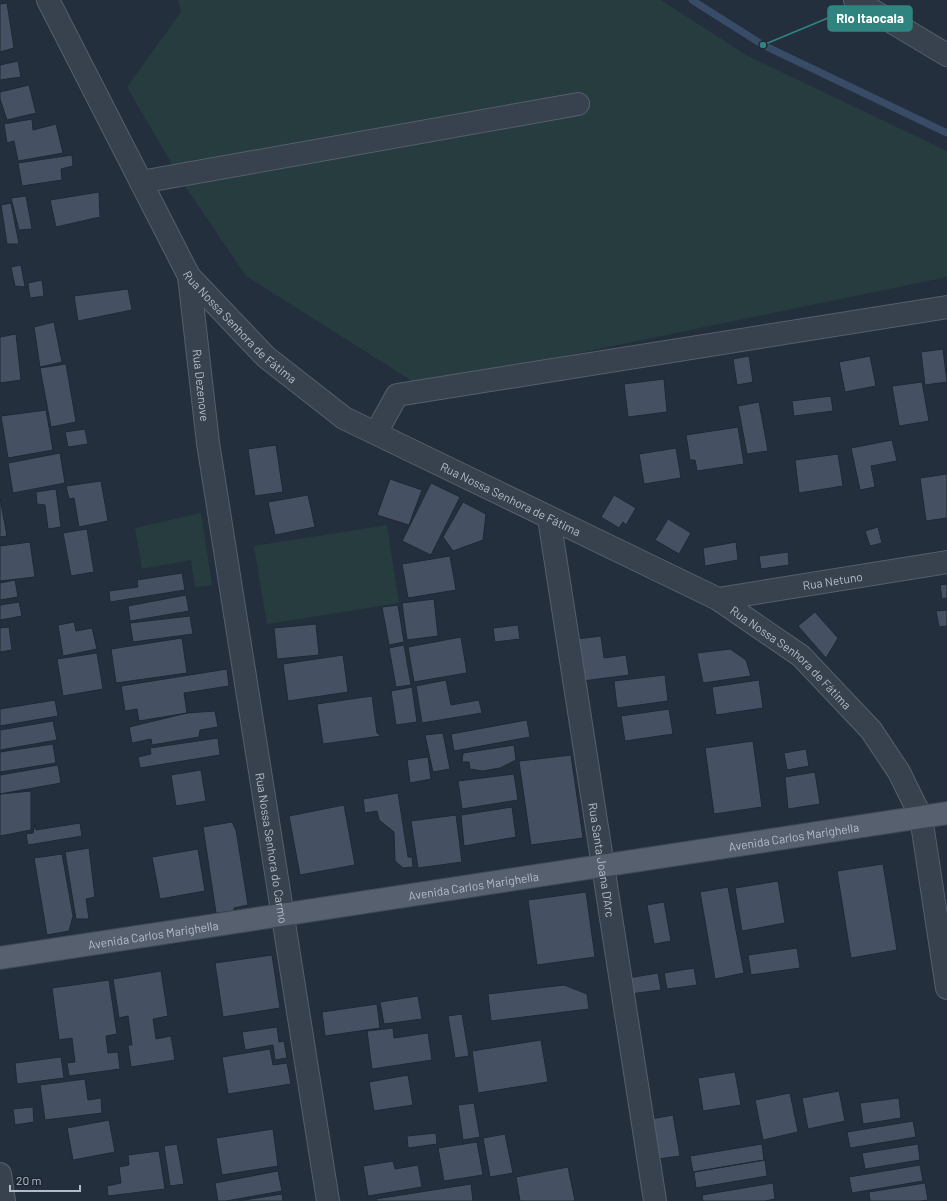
<svg xmlns="http://www.w3.org/2000/svg" width="947" height="1201" viewBox="0 0 947 1201" font-family="Barlow,sans-serif">
  <style>
    .green { fill: #263c3f }
    .lines { fill: none; stroke-linecap: round; stroke-linejoin: round }
    .stream { stroke: #394c67; stroke-width: 7 }
    .building { fill: #455162; stroke: #1f2835 }
    .minor-casing { stroke: #565f6c; stroke-width: 24 }
    .major-casing { stroke: #414a57; stroke-width: 24 }
    .minor { stroke: #38414e; stroke-width: 22 }
    .major { stroke: #56606e; stroke-width: 22 }
    .labels { text-anchor: middle; dominant-baseline: central; stroke-width: 3.5; stroke-linejoin: round; paint-order: stroke }
    .street-label { font-size: 12px; fill: #b4bcc9; stroke: #1d2633 }
    .leader { fill: none; stroke: #308480; stroke-width: 1.5 }
    .callout-dot { fill: #308480; stroke: #1d2633; stroke-width: 1.5 }
    .callout { fill: #308480; stroke: #308480; stroke-width: 1.5 }
    .callout-label { font-size: 13px; text-anchor: middle; font-weight: bold; fill: #fff }
  </style>
  <rect width="100%" height="100%" fill="#242f3e"/>
  <path class="green" d="M178,0H661L746,55L947,151V277L420,386L246,276L183,183L127,87L181,12Z
    M201,513L212,585L195,587L191,560L142,569L135,528Z
    M387,525L399,603L267,624L254,546Z"/>
  <g class="lines">
    <path class="stream" d="M692,0L763,45L947,133"/>
  </g>
  <path class="building" d="M7,3L14,48L0,52V4Z
    M18,61L21,77L0,80V65Z
    M29,85L36,113L7,120L0,99V92Z
    M32,119L33,130L56,124L63,153L18,161L14,141L7,143L4,124Z
    M72,155L73,166L61,169L62,180L22,186L18,163Z
    M99,192L100,217L56,227L50,200Z
    M26,196L32,229L19,230L11,198Z
    M11,203L19,244H7L1,205Z
    M21,265L25,287L15,286L11,267Z
    M42,280L44,296L30,298L28,283Z
    M128,289L132,310L78,321L74,296Z
    M54,322L62,362L40,367L34,327Z
    M16,334L21,380L0,383V337Z
    M943,349L947,382L925,385L921,352Z
    M749,356L753,382L737,385L733,359Z
    M870,356L876,386L845,392L839,362Z
    M66,364L76,422L51,427L40,368Z
    M664,379L667,412L628,417L624,384Z
    M922,382L929,421L899,426L892,386Z
    M831,396L833,411L794,416L792,401Z
    M759,402L768,451L747,454L738,406Z
    M46,410L53,450L8,458L1,416Z
    M738,427L744,464L697,471L695,460H690L686,435Z
    M85,429L88,444L68,447L65,432Z
    M892,440L897,461L871,466L875,487L860,490L851,448Z
    M276,445L283,492L255,496L248,449Z
    M676,448L681,478L644,484L639,454Z
    M60,453L65,483L13,493L8,463Z
    M838,454L843,486L799,493L795,460Z
    M947,474V518L926,521L920,478Z
    M390,479L422,490L409,525L377,515Z
    M101,481L108,521L79,527L74,498L69,499L66,486Z
    M431,483L460,497L431,555L402,541Z
    M56,489L61,527L48,529L45,505L37,504L36,492Z
    M308,495L315,527L275,535L268,502Z
    M614,495L636,508L626,525L623,522L619,528L601,517Z
    M0,498L7,536L0,537Z
    M463,502L486,514L483,540L453,551L443,537Z
    M668,519L691,533L679,554L655,540Z
    M878,527L882,543L870,546L865,531Z
    M87,529L94,572L71,576L63,533Z
    M30,542L35,577L0,581V546Z
    M736,542L738,560L705,566L703,548Z
    M788,552L789,565L761,569L759,556Z
    M450,556L456,590L408,598L402,564Z
    M182,573L185,590L110,602L109,591L138,587L137,580Z
    M15,580L18,597L0,600V583Z
    M947,584V598L942,599L940,585Z
    M186,595L189,611L130,621L128,606Z
    M434,599L438,636L407,640L402,603Z
    M19,602L22,616L0,620V605Z
    M398,605L404,642L389,645L382,607Z
    M947,610V626L939,627L936,611Z
    M815,612L838,638L826,658L798,626Z
    M190,616L193,634L133,642L130,623Z
    M74,622L76,631L92,628L97,649L63,656L58,625Z
    M316,624L319,655L277,659L274,628Z
    M518,625L520,639L495,642L493,628Z
    M9,627L12,650L0,652V628Z
    M601,636L604,658L626,655L629,675L583,681L577,639Z
    M461,637L467,673L414,682L408,647Z
    M182,638L187,673L116,683L111,649Z
    M404,645L411,685L396,687L389,648Z
    M730,649L746,660L751,676L703,683L697,653Z
    M97,653L103,689L63,696L57,659Z
    M343,655L348,692L288,701L283,664Z
    M227,669L229,686L184,693L187,713L139,721L137,709L125,711L121,686Z
    M665,675L668,701L617,708L614,681Z
    M446,680L451,705L479,700L482,713L422,723L416,686Z
    M759,680L763,708L716,715L712,687Z
    M412,687L417,722L396,725L391,691Z
    M372,696L377,733L381,736L323,744L317,704Z
    M55,700L58,716L0,726V709Z
    M669,709L673,734L625,741L621,716Z
    M215,711L218,727L200,730L199,737L152,745L151,739L132,743L129,727L187,713Z
    M527,720L530,737L454,751L451,734Z
    M53,721L57,740L0,750V730Z
    M443,733L450,769L433,772L425,735Z
    M218,738L220,755L140,768L138,757L151,754L150,748Z
    M753,741L762,807L714,814L705,748Z
    M53,744L56,763L0,772V752Z
    M514,745L516,760L500,768L482,771L470,769L469,762H462L463,753Z
    M806,749L809,766L787,770L784,753Z
    M571,755L583,838L531,845L519,762L520,761Z
    M428,757L431,779L410,783L407,760Z
    M58,765L61,783L0,794V775Z
    M201,770L206,801L176,806L171,775Z
    M815,772L820,804L788,809L785,777Z
    M514,774L518,800L462,809L458,781Z
    M31,791V830L0,836V794Z
    M398,793L408,857H412L413,867L403,868L395,861L394,832L379,820L377,811L365,813L363,799Z
    M344,805L355,865L300,875L289,816Z
    M512,807L516,837L464,846L461,815Z
    M456,815L462,862L418,868L411,821Z
    M232,822L236,830L248,905L234,908V911L216,913L203,827Z
    M80,823L82,836L28,845L26,834L33,833L35,824L36,830Z
    M89,848L95,897L86,899L89,919H76L65,852Z
    M198,849L205,891L160,899L152,857Z
    M62,854L73,916L69,931L47,935L34,858Z
    M883,864L897,950L851,958L837,871Z
    M778,881L785,923L742,931L735,888Z
    M728,887L744,973L715,979L700,892Z
    M586,892L595,957L537,965L528,900Z
    M664,902L671,941L654,944L647,905Z
    M797,948L800,968L751,975L748,955Z
    M272,955L280,1008L223,1017L215,963Z
    M694,968L697,985L667,989L664,973Z
    M161,971L168,1016L153,1019L156,1039L171,1036L175,1060L131,1067L128,1045H132L128,1016L119,1018L113,979Z
    M658,973L661,990L630,994L628,978Z
    M109,980L117,1034L106,1036L108,1053L118,1052L120,1069L69,1076L67,1063L75,1062L72,1038L59,1040L52,988Z
    M564,985L587,994L589,1009L491,1021L488,994Z
    M418,996L422,1019L384,1024L380,1002Z
    M377,1004L380,1028L325,1036L322,1012Z
    M462,1014L469,1056L455,1058L448,1016Z
    M277,1027L279,1042L284,1041L287,1058L275,1060L273,1045L245,1050L242,1032Z
    M393,1028L394,1038L428,1033L432,1060L372,1069L367,1031Z
    M541,1040L548,1082L478,1093L472,1051Z
    M270,1049L273,1065L287,1063L291,1084L228,1094L222,1057Z
    M61,1057L64,1078L17,1084L15,1063Z
    M735,1072L741,1105L703,1111L698,1078Z
    M408,1075L413,1105L374,1111L369,1082Z
    M85,1079L88,1100L101,1098L102,1113L45,1120L40,1085Z
    M839,1091L845,1121L808,1129L802,1098Z
    M790,1093L798,1132L763,1140L755,1100Z
    M899,1098L901,1118L863,1124L860,1103Z
    M474,1103L480,1137L463,1140L458,1105Z
    M33,1107L34,1122L15,1125L13,1109Z
    M673,1115L680,1156L658,1159L651,1119Z
    M109,1120L115,1152L73,1160L67,1128Z
    M913,1121L916,1137L850,1148L847,1132Z
    M273,1129L278,1166L222,1175L216,1138Z
    M436,1133L437,1144L408,1148L407,1136Z
    M505,1134L513,1173L490,1177L483,1138Z
    M477,1142L483,1175L444,1181L438,1148Z
    M177,1144L184,1184L170,1186L164,1146Z
    M762,1144L764,1160L693,1172L690,1156Z
    M918,1144L920,1160L865,1169L862,1153Z
    M159,1151L165,1189L108,1196L107,1186L121,1183L119,1167L129,1165L128,1155Z
    M765,1160L767,1176L696,1188L694,1172Z
    M393,1161L395,1169L418,1165L422,1187L368,1196L363,1166Z
    M920,1165L923,1181L852,1193L849,1177Z
    M568,1167L575,1201H520L516,1177Z
    M278,1171L282,1191L226,1201H218L215,1183Z
    M773,1183L775,1199L765,1201H703L702,1195Z
    M925,1183L928,1200L920,1201H870L869,1192Z
    M471,1184L473,1201H377L376,1199Z
    M282,1194L283,1201H238Z"/>
  <g class="lines">
    <g class="minor-casing">
      <g id="minor">
        <path id="s1" d="M48,0L189,276L266,357L344,418L718,599L801,656L871,730L899,772L921,817L947,988"/>
        <path d="M855,0L947,55"/>
        <path d="M141,182L578,104"/>
        <path id="s2" d="M189,276L208,443L328,1201"/>
        <path d="M376,433L397,395L947,307"/>
        <path id="s3" d="M549,518L655,1201"/>
        <path id="s4" d="M718,599L947,562"/>
        <path d="M0,1174L4,1201"/>
      </g>
    </g>
    <g class="major-casing">
      <g id="major">
        <path id="s5" d="M0,958L947,813"/>
      </g>
    </g>
    <use href="#minor" class="minor"/>
    <use href="#major" class="major"/>
  </g>
  <g class="labels">
    <g class="street-label">
      <text stroke="none"><textPath href="#s1" startOffset="382">Rua Nossa Senhora de Fátima</textPath></text>
      <text stroke="none"><textPath href="#s2" startOffset="110">Rua Dezenove</textPath></text>
      <text stroke="none"><textPath href="#s1" startOffset="706">Rua Nossa Senhora de Fátima</textPath></text>
      <text stroke="none"><textPath href="#s4" startOffset="116">Rua Netuno</textPath></text>
      <text stroke="none"><textPath href="#s1" startOffset="1030">Rua Nossa Senhora de Fátima</textPath></text>
      <text stroke="none"><textPath href="#s5" startOffset="803">Avenida Carlos Marighella</textPath></text>
      <text stroke="none"><textPath href="#s2" startOffset="578">Rua Nossa Senhora do Carmo</textPath></text>
      <text stroke="none"><textPath href="#s3" startOffset="346">Rua Santa Joana D'Arc</textPath></text>
      <text stroke="none"><textPath href="#s5" startOffset="479">Avenida Carlos Marighella</textPath></text>
      <text stroke="none"><textPath href="#s5" startOffset="155">Avenida Carlos Marighella</textPath></text>
    </g>
  </g>
  <path class="leader" d="M763 45L828 18"/>
  <circle class="callout-dot" cx="763" cy="45" r="4"/>
  <rect class="callout" x="828" y="6" width="84" height="25" rx="4"/>
  <g class="callout-label">
    <text x="870" y="23">Rio Itaocaia</text>
  </g>
  <path d="M10 1185v6h70v-6" fill="none" stroke="#b4bcc9" stroke-width="2"/>
  <text x="16" y="1185" font-size="12" fill="#b4bcc9" stroke="#1d2633" stroke-width="3" paint-order="stroke">20 m</text>
</svg>
